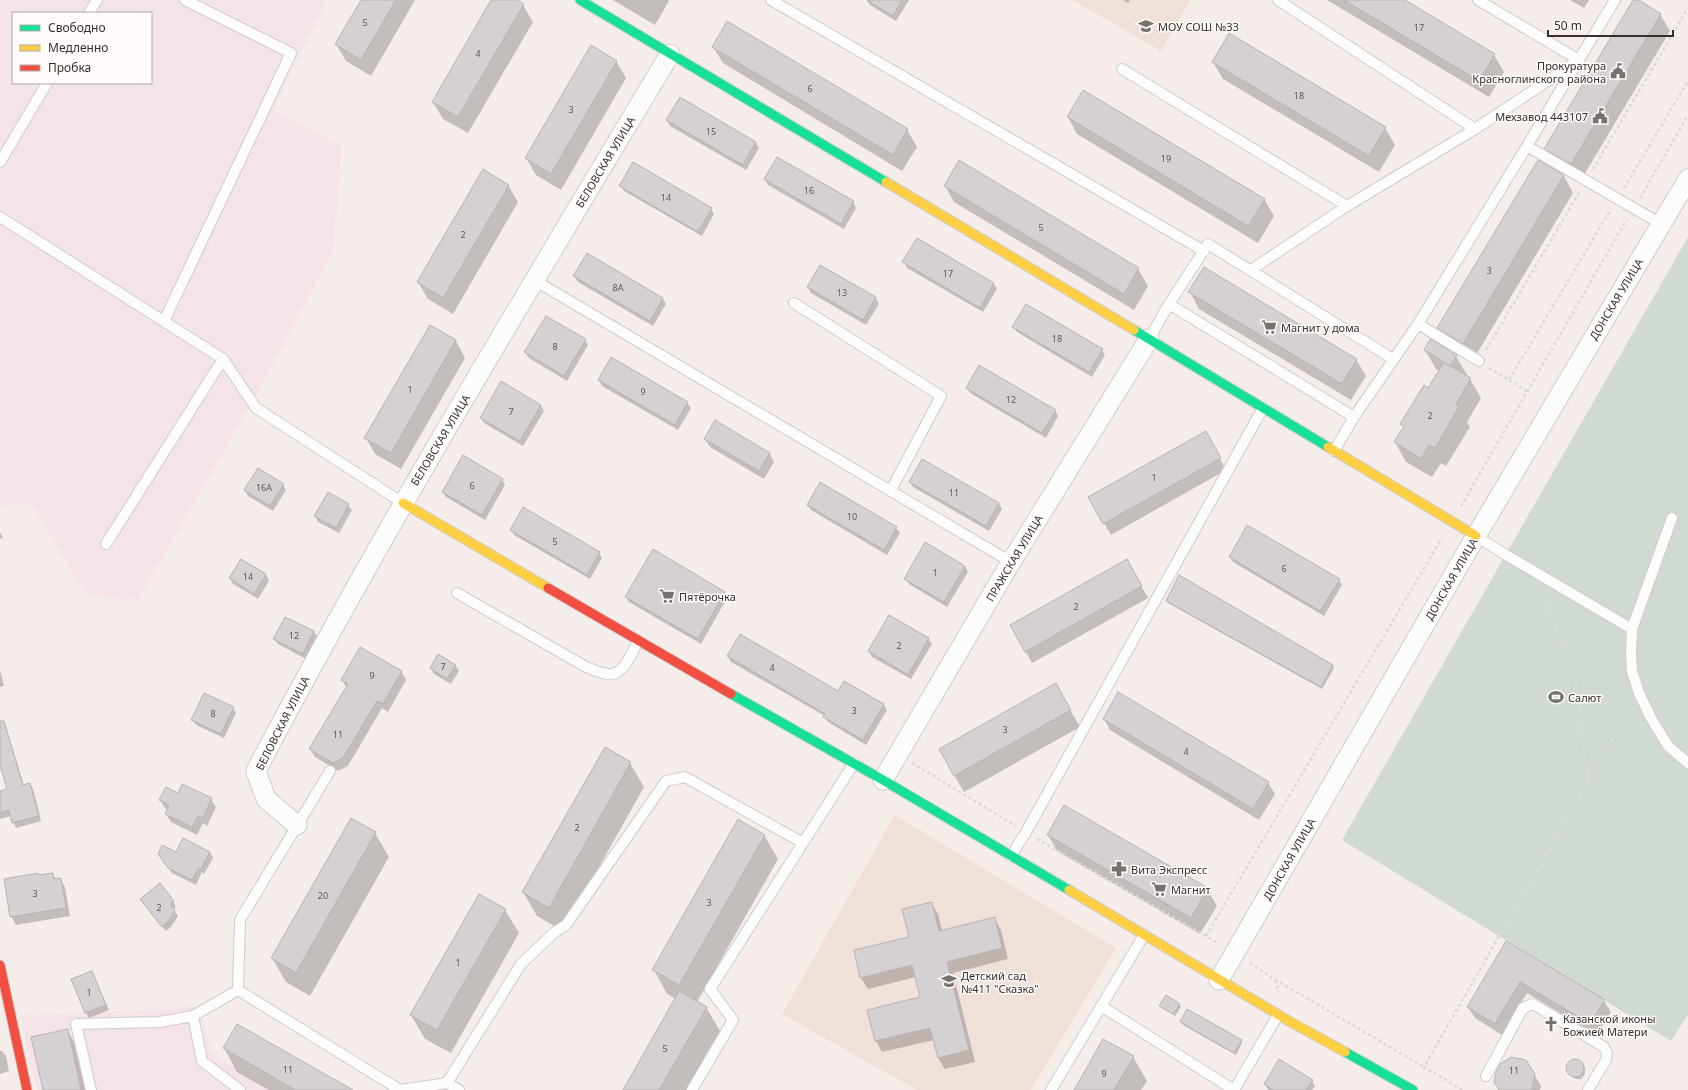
<svg xmlns="http://www.w3.org/2000/svg" width="1688" height="1090" viewBox="0 0 1688 1090" font-family="'Noto Sans',sans-serif">
  <style>
    .built { fill: #efe0d9 }
    .industrial { fill: #f5e4e7; fill-rule: evenodd }
    .green { fill: #d0dad1 }
    .shadow { fill: #0003 }
    .building { fill: #d5d1d2; stroke: #b7b3b4 }
    .lines { fill: none; stroke-linecap: round; stroke-linejoin: round }
    .lane-casing { stroke: #d1cbc9; stroke-width: 12 }
    .street-casing { stroke: #d1cbc9; stroke-width: 21 }
    .fast-casing { stroke: #d1cbc9; stroke-width: 11 }
    .slow-casing { stroke: #d1cbc9; stroke-width: 11 }
    .jam-casing { stroke: #d1cbc9; stroke-width: 11 }
    .path { stroke: #dbd9d8; stroke-width: 2.5; stroke-dasharray: 3 3; stroke-linecap: butt }
    .lane { stroke: #fdfcfc; stroke-width: 10 }
    .street { stroke: #fdfcfc; stroke-width: 19 }
    .fast { stroke: #16e098; stroke-width: 9 }
    .slow { stroke: #ffcf43; stroke-width: 9 }
    .jam { stroke: #f24e42; stroke-width: 9 }
    .labels { text-anchor: middle; dominant-baseline: central; stroke-width: 3; stroke-linejoin: round; paint-order: stroke }
    .number-label { font-size: 9px; fill: #5d5856 }
    .poi-label { font-size: 11px; fill: #35302d; stroke: #fefbfa; text-anchor: start }
    .street-label { font-size: 11px; fill: #35302d; stroke: #fefbfa }
  </style>
  <rect width="100%" height="100%" fill="#f4edea"/>
  <path class="built" d="M1073,0H1190L1161,51Z
    M895,815L1116,948L1031,1090H917L782,1014Z"/>
  <path class="industrial" d="M0,0H327L273,110L342,146L333,251L258,392L138,600L88,597L30,503L0,506ZM13,13H151V83H13Z
    M200,1007L211,1052L269,1090H37L20,1016Z"/>
  <path class="green" d="M1688,237V1015L1671,1041L1342,840Z"/>
  <path class="shadow" d="M362,0H415L371,76L346,61L336,44Z
    M492,0H515L523,5L533,22L468,133L443,119L433,102Z
    M613,0H668L669,1L655,25Z
    M867,0H909L896,21L870,5Z
    M1123,0H1130L1128,3Z
    M1327,0H1403L1494,55L1504,72L1489,97Z
    M1570,0H1589L1584,8Z
    M1635,0L1660,14L1670,31L1581,180L1555,165L1546,149Z
    M1229,35L1385,128L1395,145L1379,172L1223,79L1213,62Z
    M713,47L907,130L917,147L902,171L723,63Z
    M616,61L626,78L561,190L536,175L526,158Z
    M680,99L756,143L759,148L746,170L670,126L667,120Z
    M1068,117L1264,199L1274,216L1258,243L1077,134Z
    M1538,161L1564,176L1573,193L1473,360L1448,345L1438,328Z
    M959,162L1138,269L1148,286L1134,310L954,202L945,186Z
    M765,179L853,202L856,208L844,229L768,185Z
    M508,185L518,202L453,314L428,299L418,282Z
    M621,186L711,209L714,214L702,236L624,191Z
    M917,239L994,284L997,289L983,312L907,268L904,262Z
    M587,255L663,299L666,304L653,326L578,282L574,276Z
    M820,266L876,298L879,304L866,325L811,293L808,287Z
    M1190,292L1356,359L1366,376L1351,400L1199,309Z
    M430,326L456,341L465,358L401,469L375,454L366,438Z
    M1014,327L1102,350L1105,355L1092,377L1017,332Z
    M585,340L588,345L567,381L529,358L525,352Z
    M1425,350L1456,356L1467,375L1466,377L1470,379L1481,398L1467,422L1470,427L1446,466L1441,463L1432,477L1406,462L1395,442L1404,428L1402,424L1429,389L1440,371L1436,369Z
    M612,359L687,403L691,408L678,430L602,386L599,380Z
    M967,388L1055,411L1058,416L1046,438L970,393Z
    M541,406L544,411L523,446L484,423L481,418Z
    M1205,432L1226,470L1111,535L1089,497Z
    M705,439L770,454L774,462L764,479L710,447Z
    M502,479L505,485L485,520L446,497L443,492Z
    M910,482L999,504L1002,509L989,531L913,487Z
    M283,485L286,490L273,511L248,496L245,490Z
    M328,494L348,505L352,510L339,533L318,522L315,516Z
    M808,505L896,528L900,533L887,555L811,510Z
    M511,530L599,553L602,558L590,579L514,535Z
    M0,532L3,538L0,539Z
    M1230,557L1339,580L1342,585L1324,616L1233,562Z
    M242,560L266,575L269,581L258,599L233,584L230,578Z
    M1127,561L1148,598L1032,663L1011,625Z
    M965,566L968,572L947,607L909,584L906,579Z
    M724,593L727,598L701,644L629,602L626,597Z
    M1167,601L1332,666L1334,668L1322,689L1168,603Z
    M314,631L317,637L306,659L278,644L274,639Z
    M928,639L932,644L911,679L872,657L869,651Z
    M728,656L839,692L884,705L887,710L866,745L828,722L825,716L731,662Z
    M455,665L459,671L451,684L434,674L431,668Z
    M0,670L4,686L0,687Z
    M401,671L406,680L388,712L382,708L348,766L338,771L315,757L310,749L347,688L342,680Z
    M1055,684L1080,727L964,792L954,775Z
    M233,708L236,713L224,738L196,725L193,720Z
    M1104,719L1268,783L1275,794L1259,820L1110,730Z
    M0,738L9,742L12,747L24,786L30,784L33,789L41,821L16,828L11,816L0,819V792L8,790L2,768L0,769Z
    M630,763L644,787L563,931L537,916L523,892Z
    M178,794L211,799L216,807L207,826L203,823L197,835L171,822L166,814L168,810L165,808L160,800Z
    M351,819L375,833L389,857L310,996L286,982L272,958Z
    M764,835L778,859L697,1002L706,1007L720,1031L686,1090H624L676,999L667,994L654,970Z
    M1048,835L1207,889L1217,906L1200,934L1057,851Z
    M210,852L213,858L204,874L202,872L196,885L172,873L162,859L177,853Z
    M53,874L56,880L60,879L65,887L70,916L16,925L11,916L38,876Z
    M141,899L173,901L176,907L173,909L178,916L171,927L166,931Z
    M931,903L938,914L942,931L994,918L1001,930L1008,959L953,973L975,1062L945,1069L938,1058L934,1040L882,1052L876,1041L868,1011L921,998L916,977L868,989L861,978L910,937Z
    M505,910L519,933L451,1053L425,1039L411,1015Z
    M1506,942L1604,1001L1611,1012L1597,1035L1527,993L1502,1035L1475,1018L1468,1007Z
    M92,972L109,1010L89,1018L72,980Z
    M1179,1004L1181,1007L1175,1016L1160,1006Z
    M1181,1022L1241,1041L1242,1043L1236,1055L1183,1025Z
    M237,1025L351,1090H269L237,1072L224,1048Z
    M67,1030L74,1042L85,1090H44Z
    M0,1051H2L6,1056L9,1071L0,1074Z
    M1133,1057L1147,1081L1141,1090H1075Z
    M1572,1060H1579L1585,1067V1074L1581,1079H1575L1567,1071V1065Z
    M1534,1074L1541,1086L1540,1090H1500Z
    M1312,1081L1315,1086L1312,1090H1268L1265,1084Z"/>
  <path class="building" d="M361,0H396L361,60L335,44Z
    M491,0H517L524,4L458,117L432,102Z
    M867,0H902L893,16Z
    M1344,0H1405L1495,54L1479,81Z
    M1633,0H1639L1661,14L1571,164L1544,149Z
    M727,21L908,129L893,155L712,47Z
    M1229,33L1386,127L1369,156L1212,62Z
    M591,45L617,61L551,174L525,158Z
    M1083,90L1265,199L1248,226L1067,117Z
    M680,97L756,142L743,165L666,120Z
    M777,157L854,201L841,224L764,179Z
    M959,160L1139,268L1124,294L944,186Z
    M1538,160L1564,175L1463,344L1437,328Z
    M633,162L712,208L698,232L619,186Z
    M483,169L509,185L443,298L417,282Z
    M917,238L994,283L980,308L902,262Z
    M587,253L663,298L650,321L573,276Z
    M820,265L876,297L863,320L807,287Z
    M1204,267L1357,359L1342,384L1188,292Z
    M1026,304L1103,349L1089,372L1012,327Z
    M546,316L586,339L564,376L524,352Z
    M430,325L456,340L391,453L364,438Z
    M1430,339L1457,355L1450,366L1445,363L1471,378L1456,404L1459,407L1435,448L1429,445L1421,459L1394,442L1404,426L1400,424L1424,385L1428,388L1444,362L1424,350Z
    M611,357L688,402L675,425L598,380Z
    M979,365L1056,410L1042,433L966,388Z
    M501,381L541,405L520,441L480,418Z
    M715,420L770,453L759,471L704,439Z
    M1206,431L1221,458L1103,524L1088,497Z
    M463,455L503,479L482,515L442,492Z
    M922,459L999,503L986,526L909,482Z
    M258,468L284,484L270,506L244,490Z
    M820,482L897,527L884,550L807,505Z
    M328,492L349,504L336,528L314,516Z
    M523,507L600,552L587,575L510,530Z
    M1247,525L1340,579L1320,611L1229,557Z
    M925,542L965,566L944,602L904,579Z
    M653,549L725,592L698,639L625,597Z
    M241,559L266,574L254,594L229,578Z
    M1127,559L1142,586L1025,652L1010,625Z
    M1179,575L1333,665L1321,687L1166,601Z
    M889,615L929,638L908,675L868,651Z
    M285,617L314,631L303,654L273,639Z
    M740,634L838,691L844,681L884,704L863,740L823,717L825,714L727,656Z
    M360,647L402,671L383,704L377,701L343,758L333,763L309,749L348,684L341,680Z
    M438,654L456,665L447,679L430,668Z
    M1056,683L1071,710L954,776L939,749Z
    M1118,692L1269,782L1253,809L1103,719Z
    M204,693L234,707L221,734L191,720Z
    M0,721H4L23,785L30,783L39,816L12,823L9,810L0,813V791L7,789L0,766Z
    M605,747L631,762L549,908L522,892Z
    M182,784L212,798L203,818L198,816L192,827L165,814L169,805L159,800L166,787L178,793Z
    M1064,805L1208,888L1191,918L1047,835Z
    M351,818L376,832L296,973L271,958Z
    M738,819L765,835L679,985L652,970Z
    M183,838L210,852L201,869L199,868L192,880L168,868L158,854L162,845L176,852Z
    M38,873V875L53,873L54,879L61,878L66,908L10,917L4,879Z
    M160,883L174,901L170,904L175,910L168,922L162,927L140,899Z
    M479,894L506,909L437,1030L410,1015Z
    M932,902L939,931L995,917L1002,948L947,962L969,1050L938,1058L930,1028L875,1041L867,1010L920,997L912,965L860,978L854,950L909,937L902,909Z
    M1506,941L1605,1000L1590,1024L1520,982L1495,1024L1467,1007Z
    M92,971L106,1005L85,1013L71,979Z
    M679,991L707,1007L659,1090H623Z
    M1166,995L1180,1004L1173,1014L1159,1006Z
    M1187,1009L1242,1040L1234,1053L1180,1022Z
    M237,1024L353,1090H295L223,1048Z
    M68,1029L81,1090H43L31,1037Z
    M1103,1039L1134,1056L1114,1090H1074Z
    M1511,1057L1526,1060L1535,1074L1532,1090H1499L1494,1082L1496,1072L1500,1064Z
    M1566 1068a9 9 0 1 1 18 0a9 9 0 1 1-18 0Z
    M1279,1059L1313,1080L1306,1090H1273L1264,1084Z"/>
  <g class="lines">
    <g class="lane-casing">
      <path id="lane" d="M771,0L1204,251
        M1278,0L1475,129
        M89,13L97,0
        M1122,69L1347,206
        M1527,146L1661,224
        M0,162L47,83
        M0,217L223,359L256,408L403,503
        M1251,270L1347,206L1475,129L1579,60L1478,0
        M534,280L1011,562
        M794,303L941,396L891,490
        M1169,304L1354,417
        M164,321L291,53L185,0
        M1418,324L1479,361
        M1149,339L1169,304L1208,244L1393,359
        M1334,451L1354,417L1418,324L1527,146L1615,0
        M1672,518L1632,629L1631,653L1632,671L1639,693L1651,718L1668,746L1688,763
        M1476,536L1506,555L1632,629
        M106,544L223,359
        M457,593L586,667C592,669 600,673 607,674C623,677 632,653 638,641
        M1011,856L1026,832L1263,408
        M238,990L240,920L330,771
        M1101,1006L1234,1090
        M193,1016L202,1061L240,1090
        M1486,1076L1523,1008L1533,1004L1604,1047L1607,1053L1606,1060L1588,1090
        M447,1083L521,964L555,932L566,925L666,781L685,777L803,843
        M91,1090L76,1024L160,1022L193,1016L238,990L400,1090L447,1083L459,1090
        M692,1090L733,1020L710,989L854,763
        M1051,1090L1144,935
        M1234,1090L1278,1015"/>
    </g>
    <g class="street-casing">
      <path id="street" d="M883,780L1011,562L1149,339
        M297,825L266,799L256,771C384,527 528,291 670,54
        M1219,980L1476,536L1688,179"/>
    </g>
    <g class="fast-casing">
      <path id="fast" d="M580,0L886,182
        M1134,330L1328,447
        M731,694L883,780L1069,890
        M1345,1052L1413,1090"/>
    </g>
    <g class="slow-casing">
      <path id="slow" d="M886,182L1134,330
        M1328,447L1476,536
        M403,503L548,588
        M1069,890L1289,1021L1345,1052"/>
    </g>
    <g class="jam-casing">
      <path id="jam" d="M548,588L731,694
        M0,965L27,1090"/>
    </g>
    <path class="path" d="M1593,169L1688,8
      M1624,188L1688,81
      M1640,198L1688,115
      M1486,350L1580,191
      M1489,368L1509,380L1611,209
      M1509,380L1527,391
      M1461,506L1627,219
      M1540,590L1575,676L1588,781
      M912,763L1016,826
      M1037,839L1220,944
      M1206,936L1442,538
      M1250,963L1274,979L1424,1067
      M1275,980L1279,992
      M1462,1090L1424,1067L1631,707"/>
    <use href="#lane" class="lane"/>
    <use href="#street" class="street"/>
    <use href="#fast" class="fast"/>
    <use href="#slow" class="slow"/>
    <use href="#jam" class="jam"/>
  </g>
  <defs>
    <g id="school-bare" transform="scale(1.2)"><path d="M0-5L7-2L0 1L-7-2ZM-4 1L0 2.5L4 1V4Q0 6-4 4Z" fill="#78726f" stroke="#fefbfa" stroke-width="2.5" paint-order="stroke"/></g>
    <g id="civic-bare" transform="scale(1.2)"><path d="M-.6-6.5H3V-4.5H.6V-3L4-1V1h2V6H-6V1h2V-1L-.6-3ZM-1.2 2.5V6h2.4V2.5Z" fill="#78726f" stroke="#fefbfa" stroke-width="2.5" paint-order="stroke"/></g>
    <g id="supermarket-bare" transform="scale(1.2)"><path d="M-6-5.5h2.5l.6 2H6L4.5 2H-2.5L-4.4-4H-6ZM-1.5 3.2a1.3 1.3 0 1 0 .1 0ZM3 3.2a1.3 1.3 0 1 0 .1 0Z" fill="#78726f" stroke="#fefbfa" stroke-width="2.5" paint-order="stroke"/></g>
    <g id="stadium-bare" transform="scale(1.2)"><path d="M0-5a6.5 5 0 1 0 0 10a6.5 5 0 1 0 0-10ZM-3.5-1.8h7v3.6h-7Z" fill="#78726f" stroke="#fefbfa" stroke-width="2.5" paint-order="stroke"/></g>
    <g id="pharmacy-bare" transform="scale(1.2)"><path d="M-2-6h4v4h4v4h-4v4h-4v-4h-4v-4h4Z" fill="#78726f" stroke="#fefbfa" stroke-width="2.5" paint-order="stroke"/></g>
    <g id="church-bare" transform="scale(1.2)"><path d="M-1.2-6h2.4v3.5h3.3v2.4h-3.3V6h-2.4V-.1h-3.3v-2.4h3.3Z" fill="#78726f" stroke="#fefbfa" stroke-width="2.5" paint-order="stroke"/></g>
  </defs>
  <g fill-rule="evenodd">
    <use href="#school-bare" x="1146" y="26"/>
    <use href="#civic-bare" x="1618" y="71"/>
    <use href="#civic-bare" x="1600" y="116"/>
    <use href="#supermarket-bare" x="1269" y="327"/>
    <use href="#supermarket-bare" x="667" y="596"/>
    <use href="#stadium-bare" x="1556" y="697"/>
    <use href="#pharmacy-bare" x="1119" y="869"/>
    <use href="#supermarket-bare" x="1159" y="889"/>
    <use href="#school-bare" x="949" y="981"/>
    <use href="#church-bare" x="1551" y="1024"/>
  </g>
  <g class="labels">
    <g class="number-label">
      <text x="365" y="22">5</text>
      <text x="1419" y="27">17</text>
      <text x="478" y="53">4</text>
      <text x="810" y="88">6</text>
      <text x="1299" y="95">18</text>
      <text x="571" y="109">3</text>
      <text x="711" y="131">15</text>
      <text x="1166" y="158">19</text>
      <text x="809" y="190">16</text>
      <text x="666" y="197">14</text>
      <text x="1041" y="227">5</text>
      <text x="463" y="234">2</text>
      <text x="1489" y="270">3</text>
      <text x="948" y="273">17</text>
      <text x="618" y="287">8А</text>
      <text x="842" y="292">13</text>
      <text x="1057" y="338">18</text>
      <text x="555" y="346">8</text>
      <text x="410" y="389">1</text>
      <text x="643" y="391">9</text>
      <text x="1011" y="399">12</text>
      <text x="511" y="411">7</text>
      <text x="1430" y="415">2</text>
      <text x="1154" y="477">1</text>
      <text x="472" y="485">6</text>
      <text x="264" y="487">16А</text>
      <text x="954" y="492">11</text>
      <text x="852" y="516">10</text>
      <text x="555" y="541">5</text>
      <text x="1284" y="568">6</text>
      <text x="935" y="572">1</text>
      <text x="248" y="576">14</text>
      <text x="1076" y="606">2</text>
      <text x="294" y="635">12</text>
      <text x="899" y="645">2</text>
      <text x="443" y="666">7</text>
      <text x="772" y="667">4</text>
      <text x="372" y="675">9</text>
      <text x="854" y="710">3</text>
      <text x="213" y="713">8</text>
      <text x="1005" y="729">3</text>
      <text x="338" y="734">11</text>
      <text x="1186" y="751">4</text>
      <text x="577" y="827">2</text>
      <text x="35" y="893">3</text>
      <text x="323" y="895">20</text>
      <text x="709" y="902">3</text>
      <text x="159" y="907">2</text>
      <text x="458" y="962">1</text>
      <text x="89" y="992">1</text>
      <text x="665" y="1048">5</text>
      <text x="288" y="1069">11</text>
      <text x="1514" y="1070">11</text>
      <text x="1104" y="1073">9</text>
    </g>
    <g class="poi-label">
      <text x="1158" y="26">МОУ СОШ №33</text>
      <text x="1606" y="65" text-anchor="end">Прокуратура<tspan x="1606" dy="13">Красноглинского района</tspan></text>
      <text x="1588" y="116" text-anchor="end">Мехзавод 443107</text>
      <text x="1281" y="327">Магнит у дома</text>
      <text x="679" y="596">Пятёрочка</text>
      <text x="1568" y="697">Салют</text>
      <text x="1131" y="869">Вита Экспресс</text>
      <text x="1171" y="889">Магнит</text>
      <text x="961" y="975">Детский сад<tspan x="961" dy="13">№411 "Сказка"</tspan></text>
      <text x="1563" y="1018">Казанской иконы<tspan x="1563" dy="13">Божией Матери</tspan></text>
    </g>
    <g class="street-label">
      <text transform="translate(605 162) rotate(-59)">БЕЛОВСКАЯ УЛИЦА</text>
      <text transform="translate(1616 299) rotate(-59)">ДОНСКАЯ УЛИЦА</text>
      <text transform="translate(440 440) rotate(-59)">БЕЛОВСКАЯ УЛИЦА</text>
      <text transform="translate(1014 558) rotate(-59)">ПРАЖСКАЯ УЛИЦА</text>
      <text transform="translate(1451 579) rotate(-60)">ДОНСКАЯ УЛИЦА</text>
      <text transform="translate(282 723) rotate(-63)">БЕЛОВСКАЯ УЛИЦА</text>
      <text transform="translate(1289 859) rotate(-60)">ДОНСКАЯ УЛИЦА</text>
    </g>
  </g>
  <rect x="12" y="12" width="140" height="72" fill="#fefbfa" stroke="#aeaaa8"/>
  <rect x="20" y="25" width="20" height="6" fill="#16e098" stroke="#aeaaa8"/>
  <text x="48" y="32" font-size="12" fill="#35302d">Свободно</text>
  <rect x="20" y="45" width="20" height="6" fill="#ffcf43" stroke="#aeaaa8"/>
  <text x="48" y="52" font-size="12" fill="#35302d">Медленно</text>
  <rect x="20" y="65" width="20" height="6" fill="#f24e42" stroke="#aeaaa8"/>
  <text x="48" y="72" font-size="12" fill="#35302d">Пробка</text>
  <path d="M1548 30v6h125v-6" fill="none" stroke="#35302d" stroke-width="2"/>
  <text x="1554" y="30" font-size="12" fill="#35302d" stroke="#fefbfa" stroke-width="3" paint-order="stroke">50 m</text>
</svg>
